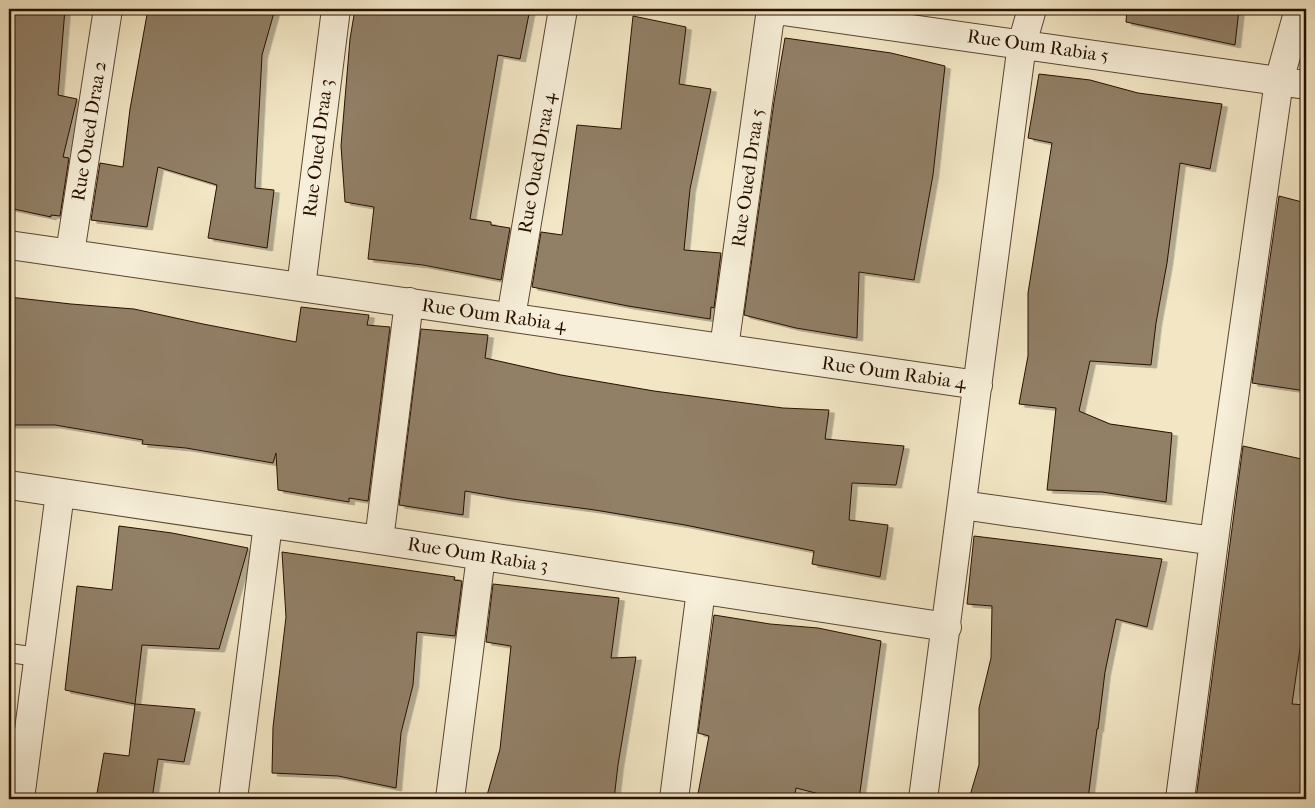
<svg xmlns="http://www.w3.org/2000/svg" width="1315" height="808" viewBox="0 0 1315 808" font-family="'IM FELL French Canon',serif">
  <style>
    .building { fill: #917f66; stroke: #271000; filter: url(#shadow) }
    .lines { fill: none; stroke-linecap: round; stroke-linejoin: round }
    .service-casing { stroke: #5a4631; stroke-width: 20 }
    .minor-casing { stroke: #5a4631; stroke-width: 30 }
    .service { stroke: #f7efd9; stroke-width: 18 }
    .minor { stroke: #f7efd9; stroke-width: 28 }
    .labels { text-anchor: middle; dominant-baseline: central; stroke-width: 4; stroke-linejoin: round; paint-order: stroke }
    .street-label { font-size: 19px; fill: #271000; stroke: #f7efd9 }
  </style>
  <defs>
    <filter id="shadow"><feDropShadow dx="5.5" dy="3" stdDeviation="0" flood-color="#0004"/></filter>
  </defs>
  <rect width="100%" height="100%" fill="#f2e6c4"/>
  <filter id="stains"><feTurbulence type="fractalNoise" baseFrequency=".004" numOctaves="4"/><feColorMatrix values="0 0 0 0 .2 0 0 0 0 .09 0 0 0 0 .02 0 0 0 .5 -.17"/></filter>
  <radialGradient id="worn" r=".72"><stop offset=".6" stop-color="#630" stop-opacity="0"/><stop offset="1" stop-color="#630" stop-opacity=".3"/></radialGradient>
  <path class="building" d="M9,9H65L58,95L77,99L63,157L69,158L60,216L51,215V217L9,208Z
    M148,9H275L262,55L255,188L274,190L267,248L208,238L217,185L158,167L147,227L91,220L100,163L123,167L130,109Z
    M355,9H530L520,59L498,55L470,219L491,222V225L510,228L501,280L423,265L368,259L374,207L345,202L341,146L350,39Z
    M1127,9H1239L1235,45L1126,22Z
    M633,16L686,27L679,84L711,89L690,189L684,250L721,253L714,308L711,307L710,319L628,306L532,287L541,232L562,235L577,125L621,129Z
    M785,38L891,53L945,66L933,175L914,280L859,272L857,338L796,328L744,315L774,102Z
    M1039,74L1090,80L1138,93L1222,104L1210,169L1180,163L1167,263L1156,323L1151,365L1090,361L1079,411L1110,424L1172,433L1166,502L1102,492L1047,490L1056,408L1019,404L1028,356V293L1052,143L1028,138Z
    M1279,196L1306,203V391L1252,383Z
    M9,297L71,304L134,309L203,324L296,342L301,307L369,315L367,325L390,327L368,501L349,498V502L278,490L276,453L273,463L186,448L142,444L143,440L55,425H9Z
    M421,329L488,335L485,358L561,375L654,391L783,408L829,410L825,439L904,446L896,485L852,483L849,520L888,525L880,577L812,564L814,551L685,525L595,510L512,499L465,491L463,515L399,505Z
    M1243,446L1306,460V607L1292,704L1306,705V799H1196Z
    M119,526L172,533L248,548L219,649L142,645L135,704L65,690L77,586L112,590Z
    M974,536L1162,559L1147,627L1116,619L1105,672L1098,729H1097L1088,799H969L979,765V708L991,658L992,606L967,604Z
    M282,552L455,577L454,580L462,581L455,636L417,632L413,685L401,733L396,788L338,776L272,773L273,727L286,617Z
    M493,584L619,598L611,658L636,657L618,765L614,799H486L500,749L511,646L486,642Z
    M714,615L770,624L818,628L881,641L859,799H839L796,788L794,799H697L709,736L698,733Z
    M135,704L195,709L184,762L158,759L152,799H96L104,753L129,756Z"/>
  <g class="lines">
    <g class="service-casing">
      <path id="service" d="M9,653L38,657"/>
    </g>
    <g class="minor-casing">
      <path id="minor" d="M769,9L1306,85
        M9,245L978,385
        M70,253L108,9
        M301,287L336,9
        M511,317L563,9
        M724,348L771,9
        M9,485L379,540L947,627
        M962,505L1214,541
        M379,540L409,302
        M20,799L60,493
        M233,799L268,524
        M450,799L481,556
        M674,799L701,590
        M923,799L1022,44L1032,9
        M1180,799L1217,518L1279,81L1299,9"/>
    </g>
    <use href="#service" class="service"/>
    <use href="#minor" class="minor"/>
  </g>
  <g class="labels">
    <g class="street-label">
      <text transform="translate(1038 46) rotate(8)">Rue Oum Rabia 5</text>
      <text transform="translate(89 131) rotate(-81)">Rue Oued Draa 2</text>
      <text transform="translate(318 148) rotate(-83)">Rue Oued Draa 3</text>
      <text transform="translate(537 163) rotate(-80)">Rue Oued Draa 4</text>
      <text transform="translate(748 178) rotate(-82)">Rue Oued Draa 5</text>
      <text transform="translate(494 315) rotate(8)">Rue Oum Rabia 4</text>
      <text transform="translate(894 373) rotate(8)">Rue Oum Rabia 4</text>
      <text transform="translate(478 555) rotate(9)">Rue Oum Rabia 3</text>
    </g>
  </g>
  <rect width="1315" height="808" fill="none" stroke="#f2e6c4" stroke-width="30"/>
  <rect x="10" y="10" width="1295" height="788" fill="none" stroke="#271000" stroke-width="2.5"/>
  <rect x="15" y="15" width="1285" height="778" fill="none" stroke="#271000"/>
  <rect width="100%" height="100%" filter="url(#stains)"/>
  <rect width="100%" height="100%" fill="url(#worn)"/>
</svg>
